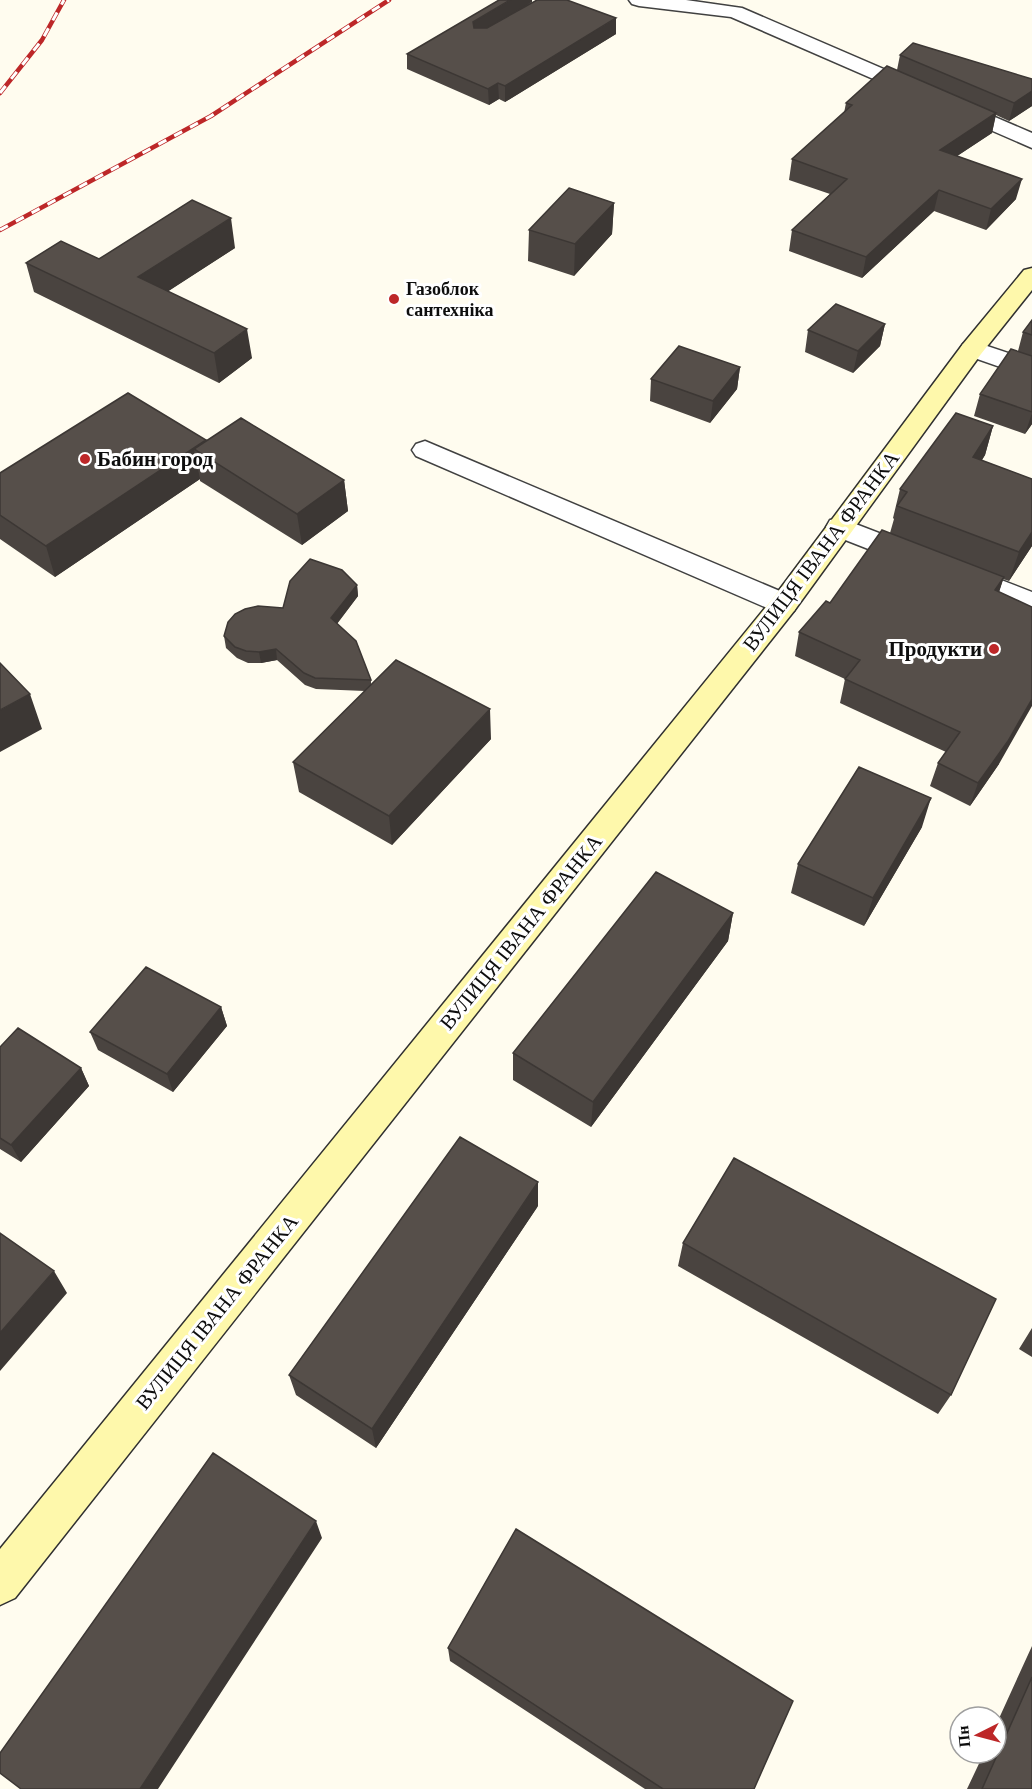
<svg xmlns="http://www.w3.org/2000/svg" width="1032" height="1789" viewBox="0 0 1032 1789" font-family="Georgia,serif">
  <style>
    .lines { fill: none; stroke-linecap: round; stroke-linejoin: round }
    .minor-casing { stroke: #414141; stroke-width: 3 }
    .secondary-casing { stroke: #303030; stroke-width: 3 }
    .minor { fill: #fff; fill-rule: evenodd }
    .secondary { fill: #fef8ab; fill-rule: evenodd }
    .rail-casing { stroke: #bd2728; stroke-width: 4.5 }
    .rail { stroke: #fff; stroke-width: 3; stroke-dasharray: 9; stroke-linecap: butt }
    .wall { fill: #4a4440 }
    .shaded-wall { fill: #3c3734 }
    .building { fill: #564f4a; stroke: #3c3734; stroke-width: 1.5 }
    .poi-dot { fill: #bd2728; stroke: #fff; stroke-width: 2 }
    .labels { text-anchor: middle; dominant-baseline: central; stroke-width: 6; stroke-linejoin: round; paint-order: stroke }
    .far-poi-label { font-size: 18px; font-weight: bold; fill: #0e0e0e; stroke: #fff; text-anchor: start }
    .poi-label { font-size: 21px; font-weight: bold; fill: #0e0e0e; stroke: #fff; text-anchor: start }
    .street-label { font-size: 21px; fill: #0e0e0e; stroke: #fff }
  </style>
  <rect width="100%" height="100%" fill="#fffcef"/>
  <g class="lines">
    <g class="minor-casing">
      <path id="minor" d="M629,0H686L742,8L1032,133V148L731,17L639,6L632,4Z
        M972,341L1032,361V378L963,354L960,349L963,344Z
        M425,441L794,597L798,604L794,611L784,614L774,611L416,456L412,450L416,444Z
        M840,518L1032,592V613L830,534L826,527L830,520Z"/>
    </g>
    <g class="secondary-casing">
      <path id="secondary" d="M1032,268V290L981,354L794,611L15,1598L0,1605V1549L774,597L963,344L1024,270Z"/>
    </g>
    <use href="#minor" class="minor"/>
    <use href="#secondary" class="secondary"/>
    <g class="rail-casing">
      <path id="rail" d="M0,93L42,40L64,0
        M0,230L211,116L389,0"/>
    </g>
    <use href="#rail" class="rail"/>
  </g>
  <path class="wall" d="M532,2L616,34L505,102L499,99L489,105L407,69V54Z
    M900,55L1032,79V106L1009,121L996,115L992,133L957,156L1016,199L986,230L934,211L862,278L789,251L792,230L830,194L789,180L792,159L844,113L846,103L897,70Z
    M614,203L612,234L574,276L528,261L529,230Z
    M235,248L168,291L252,358L219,383L34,292L26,263L99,259Z
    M1032,320V424L1025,434L974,416L980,394L1018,351L1023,332Z
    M885,324L880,346L853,373L805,352L808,330Z
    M740,367L737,389L710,423L650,401L651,379Z
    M993,426L985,455L982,460L1032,546L1009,581L1003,579L999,592V764L970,806L930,786L938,763L946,752L840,703L845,679L795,656L799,632L830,603L890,533L894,519L893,518L900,489Z
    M206,441L344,480L348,511L302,545L200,481V479L55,577L0,539V473Z
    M357,585L358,596L337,624L371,680V685L491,739L392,845L299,792L293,762L365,691L316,689L305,685L277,660L261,663H248L237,658L226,648L224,636L283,608Z
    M922,827L864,926L791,893L798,864Z
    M733,913L728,941L591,1127L513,1080V1053Z
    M221,1007L227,1026L173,1092L98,1050L90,1032Z
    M0,1047L81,1068L89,1086L21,1162L0,1149Z
    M538,1206L376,1448L296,1395L289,1375Z
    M683,1243L951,1395L938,1414L678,1266Z
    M1032,1328V1357L1019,1349Z
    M1032,1646V1789H967L984,1753H996V1725Z
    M448,1648L754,1789H645L450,1661Z"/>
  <path class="shaded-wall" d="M510,0H532V2L473,37V22Z
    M616,18V34L505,102V86Z
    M498,83L499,99L489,105L488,89Z
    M1032,91V106L1009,121L1014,103Z
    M996,113L992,133L936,170L940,150Z
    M1022,179L1016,199L986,230L991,209Z
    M939,190L934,211L862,278L866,257Z
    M614,203L612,234L574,276L575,244Z
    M231,218L235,248L144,307L138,277Z
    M885,324L880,346L853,373L858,351Z
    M247,329L252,358L219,383L214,353Z
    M740,367L737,389L710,423L713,401Z
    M1032,413V424L1025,434Z
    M993,426L985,455L965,486L973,457Z
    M206,440L209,459L194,449L200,479L55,577L46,546Z
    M344,480L348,511L302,545L297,514Z
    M1032,532V546L1009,581L1019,552Z
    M1004,577L996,601L995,590Z
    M357,585L358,596L332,630L331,618Z
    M276,649L277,660L261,663L259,652Z
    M30,694L42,729L0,752V710Z
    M1032,699V706L999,764L970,806L978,783Z
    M490,709L491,739L392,845L389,816Z
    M931,798L922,827L864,926L873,898Z
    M733,913L728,941L591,1127L593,1102Z
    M221,1007L227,1026L173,1092L167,1074Z
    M81,1068L89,1086L21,1162L11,1145Z
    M538,1182V1206L376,1448L372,1429Z
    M54,1271L67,1293L0,1371V1333Z
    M316,1521L322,1538L158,1789H140Z"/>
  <path class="building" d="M499,0H510L473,22L474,28H487L537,0H567L616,18L505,86L498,83L488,89L407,54Z
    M913,43L1032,79V91L1014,103L900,55Z
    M887,66L996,113L940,150L1022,179L991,209L939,190L866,257L792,230L847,179L792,159L852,105L846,103Z
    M569,188L614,203L575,244L529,230Z
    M192,200L231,218L138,277L247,329L214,353L26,263L61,241L99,259Z
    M836,304L885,324L858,351L808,330Z
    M1032,320V335L1023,332Z
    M679,346L740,367L713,401L651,379Z
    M1011,349L1032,356V412L980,394Z
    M128,393L206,440L46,546L0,515V473Z
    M956,413L993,426L973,457L1032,479V532L1019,552L897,506L907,492L900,489Z
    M241,418L344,480L297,514L194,449Z
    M882,530L1004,577L995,590L1032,607V699L1008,741L978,783L938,763L960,732L845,679L860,660L799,632L826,601L830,603Z
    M310,559L342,570L357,585L331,618L356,641L371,680L315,678L304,673L276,649L259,652L246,651L235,647L224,636L228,622L235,614L245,609L258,606L283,608L290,581Z
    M396,660L490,709L389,816L293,762Z
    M0,663L30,694L0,710Z
    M859,767L931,798L873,898L798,864Z
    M656,872L733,913L593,1102L513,1053Z
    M146,967L221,1007L167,1074L90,1032Z
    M18,1028L81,1068L11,1145L0,1138V1047Z
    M460,1137L538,1182L372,1429L289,1375Z
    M734,1158L996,1299L951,1395L683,1243Z
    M0,1233L54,1271L0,1333Z
    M213,1453L316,1521L140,1789H21L0,1773V1753Z
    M516,1529L793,1701L754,1789H663L448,1648Z
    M1032,1677V1789H982Z"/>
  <g class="poi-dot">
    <circle cx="394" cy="299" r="6"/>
    <circle cx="85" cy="459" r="6"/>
    <circle cx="994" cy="649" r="6"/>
  </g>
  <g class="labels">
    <g class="far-poi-label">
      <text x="406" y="289">Газоблок<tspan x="406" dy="21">сантехніка</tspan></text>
    </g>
    <g class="poi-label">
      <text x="97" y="459">Бабин город</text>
      <text x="982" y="649" text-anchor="end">Продукти</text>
    </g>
    <g class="street-label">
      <text transform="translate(821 551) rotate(-53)">ВУЛИЦЯ ІВАНА ФРАНКА</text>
      <text transform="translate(521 932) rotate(-51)">ВУЛИЦЯ ІВАНА ФРАНКА</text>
      <text transform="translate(217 1312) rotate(-51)">ВУЛИЦЯ ІВАНА ФРАНКА</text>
    </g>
  </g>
  <g transform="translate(978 1735) rotate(264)"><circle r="28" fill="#ffffff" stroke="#9f9f9f" stroke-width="1.5"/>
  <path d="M0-4.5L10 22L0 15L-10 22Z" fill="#bd2728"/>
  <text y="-9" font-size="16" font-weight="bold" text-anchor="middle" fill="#0e0e0e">Пн</text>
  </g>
</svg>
